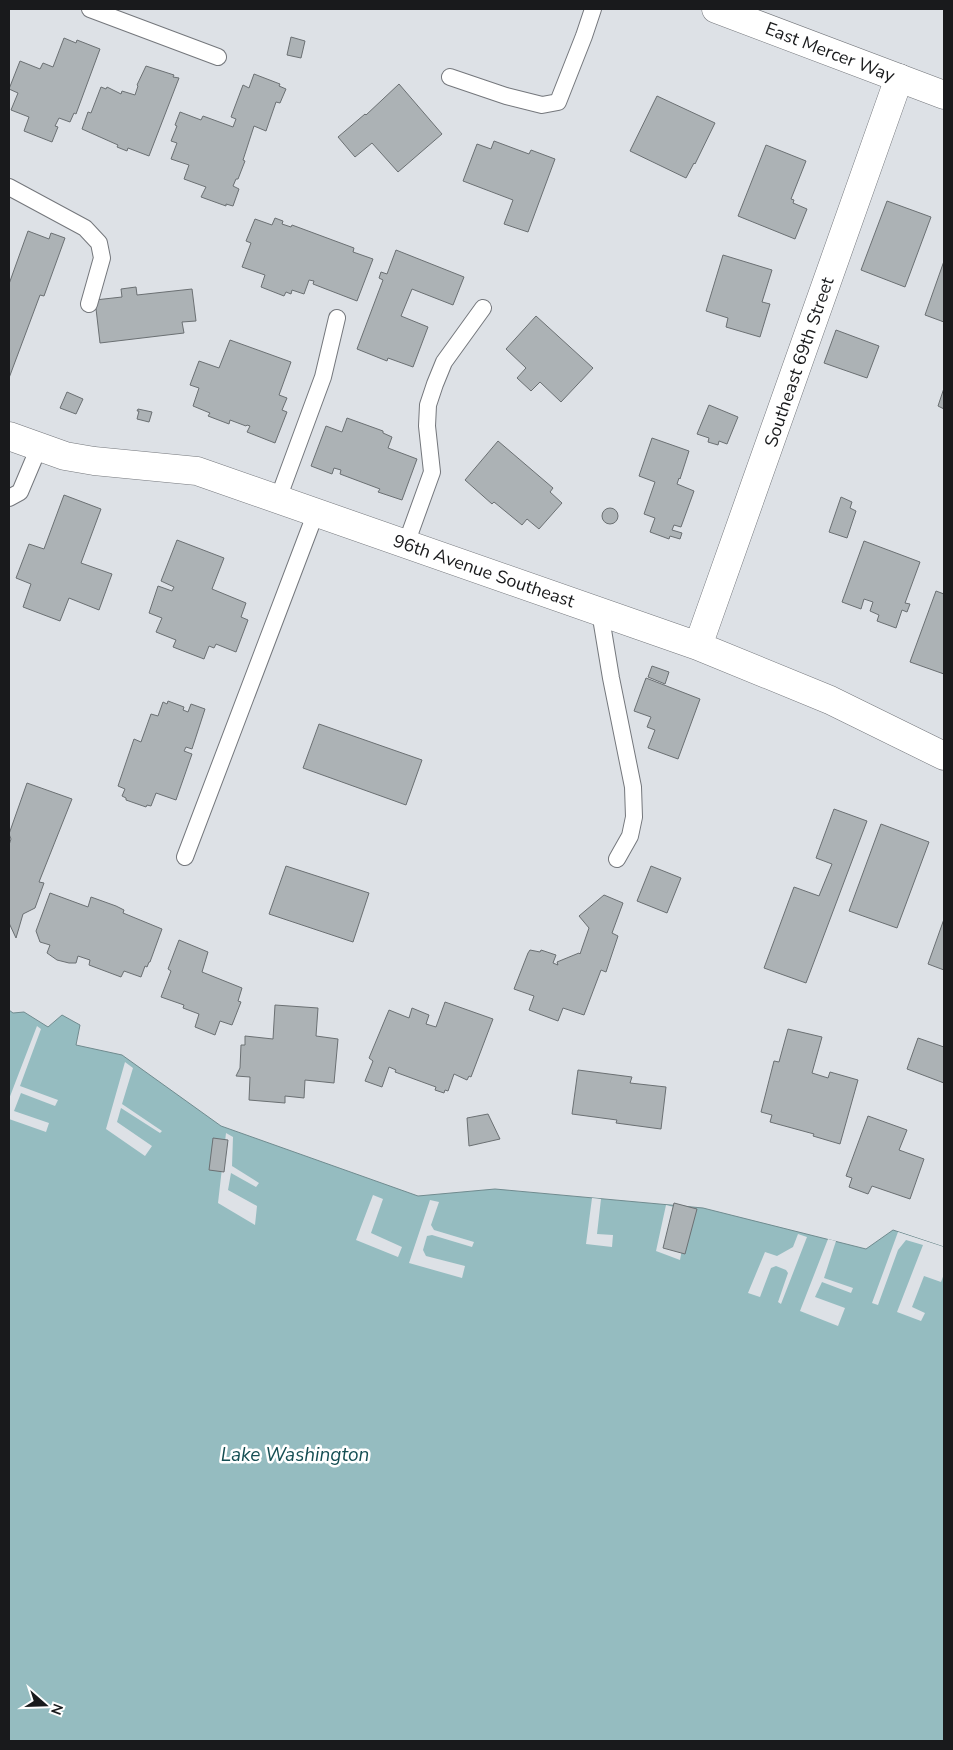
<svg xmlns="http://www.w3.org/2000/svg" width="953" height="1750" viewBox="0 0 953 1750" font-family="'Nunito Sans',sans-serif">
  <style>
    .water { fill: #95bcc0; stroke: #708b8f }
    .pier { fill: #dde1e6 }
    .building { fill: #acb2b5; stroke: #6b7073 }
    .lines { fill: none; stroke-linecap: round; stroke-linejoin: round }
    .service-casing { stroke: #74777c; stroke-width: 18 }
    .minor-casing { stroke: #74777c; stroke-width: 29 }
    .tertiary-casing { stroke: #74777c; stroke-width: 29 }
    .service { stroke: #fff; stroke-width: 16 }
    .minor { stroke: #fff; stroke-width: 28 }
    .tertiary { stroke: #fff; stroke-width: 28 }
    .labels { text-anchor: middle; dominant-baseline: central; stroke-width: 5; stroke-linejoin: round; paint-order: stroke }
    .street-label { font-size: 18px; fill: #191a1c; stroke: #fff }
    .water-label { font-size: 19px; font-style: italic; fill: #154e53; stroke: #fff }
  </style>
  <rect width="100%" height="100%" fill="#dde1e6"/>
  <path class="water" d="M9,1010L13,1013L24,1012L48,1027L62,1015L80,1025L76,1045L122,1055L221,1126L418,1196L495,1189L703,1208L866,1249L893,1230L944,1247V1741H9Z"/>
  <path class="pier" d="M37,1026L41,1029L20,1086L58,1100L55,1106L21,1093L14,1111L49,1123L46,1132L9,1119V1099Z
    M125,1062L133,1068L122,1104L162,1131L160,1133L121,1108L117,1122L152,1146L145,1156L106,1129Z
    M226,1133L233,1137L232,1166L259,1183L256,1187L231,1173L228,1190L257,1206L255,1225L218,1203Z
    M373,1195L383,1199L371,1233L402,1247L398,1257L356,1240Z
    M592,1198L601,1199L597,1234L613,1235L612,1247L586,1244Z
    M430,1200L439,1202L431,1225L434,1230L474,1242L472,1247L432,1235L427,1236L423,1250L426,1256L465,1266L462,1278L409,1263Z
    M666,1205L689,1211L680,1260L656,1251Z
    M898,1232L944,1247V1274L941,1282L924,1276L912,1307L925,1313L921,1321L897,1312L923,1245L906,1240L898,1250L878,1305L872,1303Z
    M798,1234L807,1237L781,1304L778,1302L788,1273L786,1270L776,1266L771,1268L760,1297L748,1293L765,1252L777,1256L793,1247Z
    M828,1239L836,1241L824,1278L853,1288L851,1293L822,1282L815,1297L845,1308L838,1326L800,1311Z"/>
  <path class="building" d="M291,37L305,41L301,58L287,55Z
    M64,38L76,43L77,40L100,49L76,114L74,113L70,122L59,118L55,126L58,127L52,142L24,131L29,117L11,110L18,93L9,89L20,61L40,69L43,63L53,67Z
    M146,66L174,75L173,77L179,78L149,156L128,148L127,151L117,147L118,145L82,129L88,112L91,113L101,87L106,89L107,87L121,94L122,91L135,95L138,86L137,85Z
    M254,74L280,84L279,86L286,89L280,103L276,102L266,131L254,126L243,160L245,161L238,179H236L233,186L239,189L233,206L226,204V206L201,197L206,187L184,179L189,165L171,159L177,143L171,141L177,126L175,125L180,112L201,120L203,116L233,127L236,119L231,117L243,85L249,88Z
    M399,84L442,134L398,172L372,143L355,157L338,137L365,114L366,115Z
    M657,96L715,123L695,164L694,163L686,178L630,151Z
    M494,141L529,154L531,150L555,159L528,232L504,224L513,200L463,181L477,144L491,149Z
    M766,145L806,161L791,199L794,200L793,203L807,209L795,239L738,216Z
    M887,201L931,217L905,287L861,270Z
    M275,218L283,221L282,224L291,227L292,225L354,248L353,252L373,259L357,301L313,284L314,281L309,280L304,294L292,290L291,294L286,292L284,296L261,287L265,275L242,267L251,243L246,241L255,219L272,225Z
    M28,231L49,239L51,233L65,238L44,296L40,295L9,378V284Z
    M396,250L464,277L453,305L412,289L401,316L428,327L413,367L388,358L387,361L357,349L383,280L379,278L381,272L387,274Z
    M723,255L772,270L762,302L770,304L760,337L726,327L728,318L706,311Z
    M944,261V322L925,315Z
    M136,287L137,295L192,289L196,321L182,322L184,333L100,343L95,300L122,297L121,289Z
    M536,316L593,368L561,402L540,382L531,391L517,378L526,368L506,349Z
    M836,330L879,346L867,378L824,363Z
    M230,340L291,362L279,395L287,398L282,410L287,412L275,443L247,432L250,426L247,425L246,426L230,420L229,424L208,416L210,413L193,406L199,388L190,385L199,361L219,368Z
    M944,388V409L938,406Z
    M67,392L83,399L76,414L60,408Z
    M709,405L738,417L727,444L719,441L718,445L708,442L709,438L697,434Z
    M138,409L152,412L149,422L137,419L139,411H137Z
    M347,418L383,431V433L392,437L388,448L417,459L402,500L378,492L380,489L340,474L341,470L334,468L332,474L311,466L326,426L342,432Z
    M652,438L689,451L680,479L679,478L677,484L694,491L681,527L674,525L672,530L682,533L680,539L670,536L669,539L650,532L655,518L644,514L655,482L639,476Z
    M498,441L553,488L550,492L562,503L539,529L527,519L522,525L494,502L492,504L465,480Z
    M64,495L101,509L81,563L112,574L99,610L69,598L60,621L23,607L31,584L16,578L29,544L44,549Z
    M841,497L852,502L850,508L856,511L847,538L829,532Z
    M602 516a8 8 0 1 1 16 0a8 8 0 1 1-16 0Z
    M177,540L224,558L212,589L246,603L241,617L248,620L236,652L216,644L214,648L209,646L204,659L173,647L176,640L156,632L162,618L149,613L158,586L172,591L174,587L161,581Z
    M864,541L920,562L905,603L910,604L907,612L902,610L896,628L877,621L879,615L870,611L873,602L864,599L861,609L842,602Z
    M936,591L944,594V674L910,662Z
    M652,666L669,672L665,684L648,677Z
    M646,678L700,699L678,759L648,748L655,730L647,727L651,717L634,711Z
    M168,701L184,707L183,710L188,712L191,704L205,709L192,749L186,747L184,751L192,754L176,800L156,793L151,806L147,805L146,807L126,800V798L122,796L125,789L118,786L134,739L141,742L151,714L158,716L163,702L167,704Z
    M319,724L422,760L406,805L303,768Z
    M27,783L72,799L39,882L44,883L35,908L23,914L16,938L9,923V845L11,839L9,834Z
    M834,809L867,821L806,983L764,968L794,887L819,896L832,864L816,858Z
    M881,824L929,842L897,928L849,911Z
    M286,866L369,893L353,942L269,914Z
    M651,866L681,878L667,913L637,901Z
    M50,893L88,907L91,897L116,906L124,910L123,913L162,929L150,962H149L147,967L145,966L141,977L124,971L121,977L89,965L90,960L78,956L76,963H69L57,960L47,953L50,945L40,942L36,931Z
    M604,895L623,903L612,933L618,936L606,972L601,970L584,1015L563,1008L558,1021L529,1010L534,996L514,989L528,953L530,950L540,952L541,950L556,955L553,963L558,965L557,962L579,953L580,954L589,928L579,916Z
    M944,919V970L928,964Z
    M179,940L208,952L202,972L242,988L238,1001L241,1002L232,1025L220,1021L215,1035L195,1027L199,1014L183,1008L184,1005L161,997L171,971L168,969Z
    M445,1002L493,1019L471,1077L469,1076L467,1080L454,1074L448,1091L445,1090L444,1093L435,1090L436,1087L395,1072L396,1070L389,1067L382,1087L365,1081L373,1061L369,1058L389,1010L409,1018L412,1008L429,1015L426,1024L436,1027Z
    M275,1005L318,1008L316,1036L338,1039L334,1083L305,1080L304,1098L285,1096V1103L249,1100L250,1077L236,1076L240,1068L241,1045H245V1036L273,1039Z
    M788,1029L822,1037L812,1073L828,1078L830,1072L858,1080L840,1144L813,1136L814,1134L770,1122L772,1115L761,1112L774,1061L779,1062Z
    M918,1038L944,1047V1083L907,1069Z
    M578,1070L632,1077L630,1083L666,1087L661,1129L616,1123L617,1120L572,1114Z
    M488,1114L500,1139L469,1146L467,1118Z
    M868,1116L907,1130L899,1150L924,1159L910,1199L872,1186L868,1194L849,1187L852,1178L846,1176Z
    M213,1138L228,1140L224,1172L209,1170Z
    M674,1203L697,1209L685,1254L663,1248Z"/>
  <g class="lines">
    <g class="service-casing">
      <path id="service" d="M90,9L218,57
        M450,77L506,96L542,105L558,102L584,36L593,9
        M9,187L85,228L99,243L102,258L89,304
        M9,498L20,492L39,447
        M278,499L323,377L337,318
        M406,544L432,472L427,426L428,405L435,384L444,362L483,308
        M600,612L611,678L633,787L634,817L630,836L617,859
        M185,857L316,512"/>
    </g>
    <g class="minor-casing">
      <path id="minor" d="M9,436L65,456L94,461L197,471L698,646L830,700L944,756
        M698,646L899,78"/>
    </g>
    <g class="tertiary-casing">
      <path id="tertiary" d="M716,9L944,95"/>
    </g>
    <use href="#service" class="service"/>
    <use href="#minor" class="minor"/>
    <use href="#tertiary" class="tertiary"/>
  </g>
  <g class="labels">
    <g class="street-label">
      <text transform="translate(830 52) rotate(21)">East Mercer Way</text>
      <text transform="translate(799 362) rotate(-71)">Southeast 69th Street</text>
      <text transform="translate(484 571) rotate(19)">96th Avenue Southeast</text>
    </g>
    <g class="water-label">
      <text x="295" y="1455">Lake Washington</text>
    </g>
  </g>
  <rect width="953" height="1750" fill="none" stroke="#191a1c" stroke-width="20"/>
  <g transform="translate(45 1705) rotate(110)" stroke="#ffffff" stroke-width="4" paint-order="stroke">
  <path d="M0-4L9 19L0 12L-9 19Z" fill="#191a1c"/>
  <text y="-8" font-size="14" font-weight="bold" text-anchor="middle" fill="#191a1c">N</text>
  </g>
</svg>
